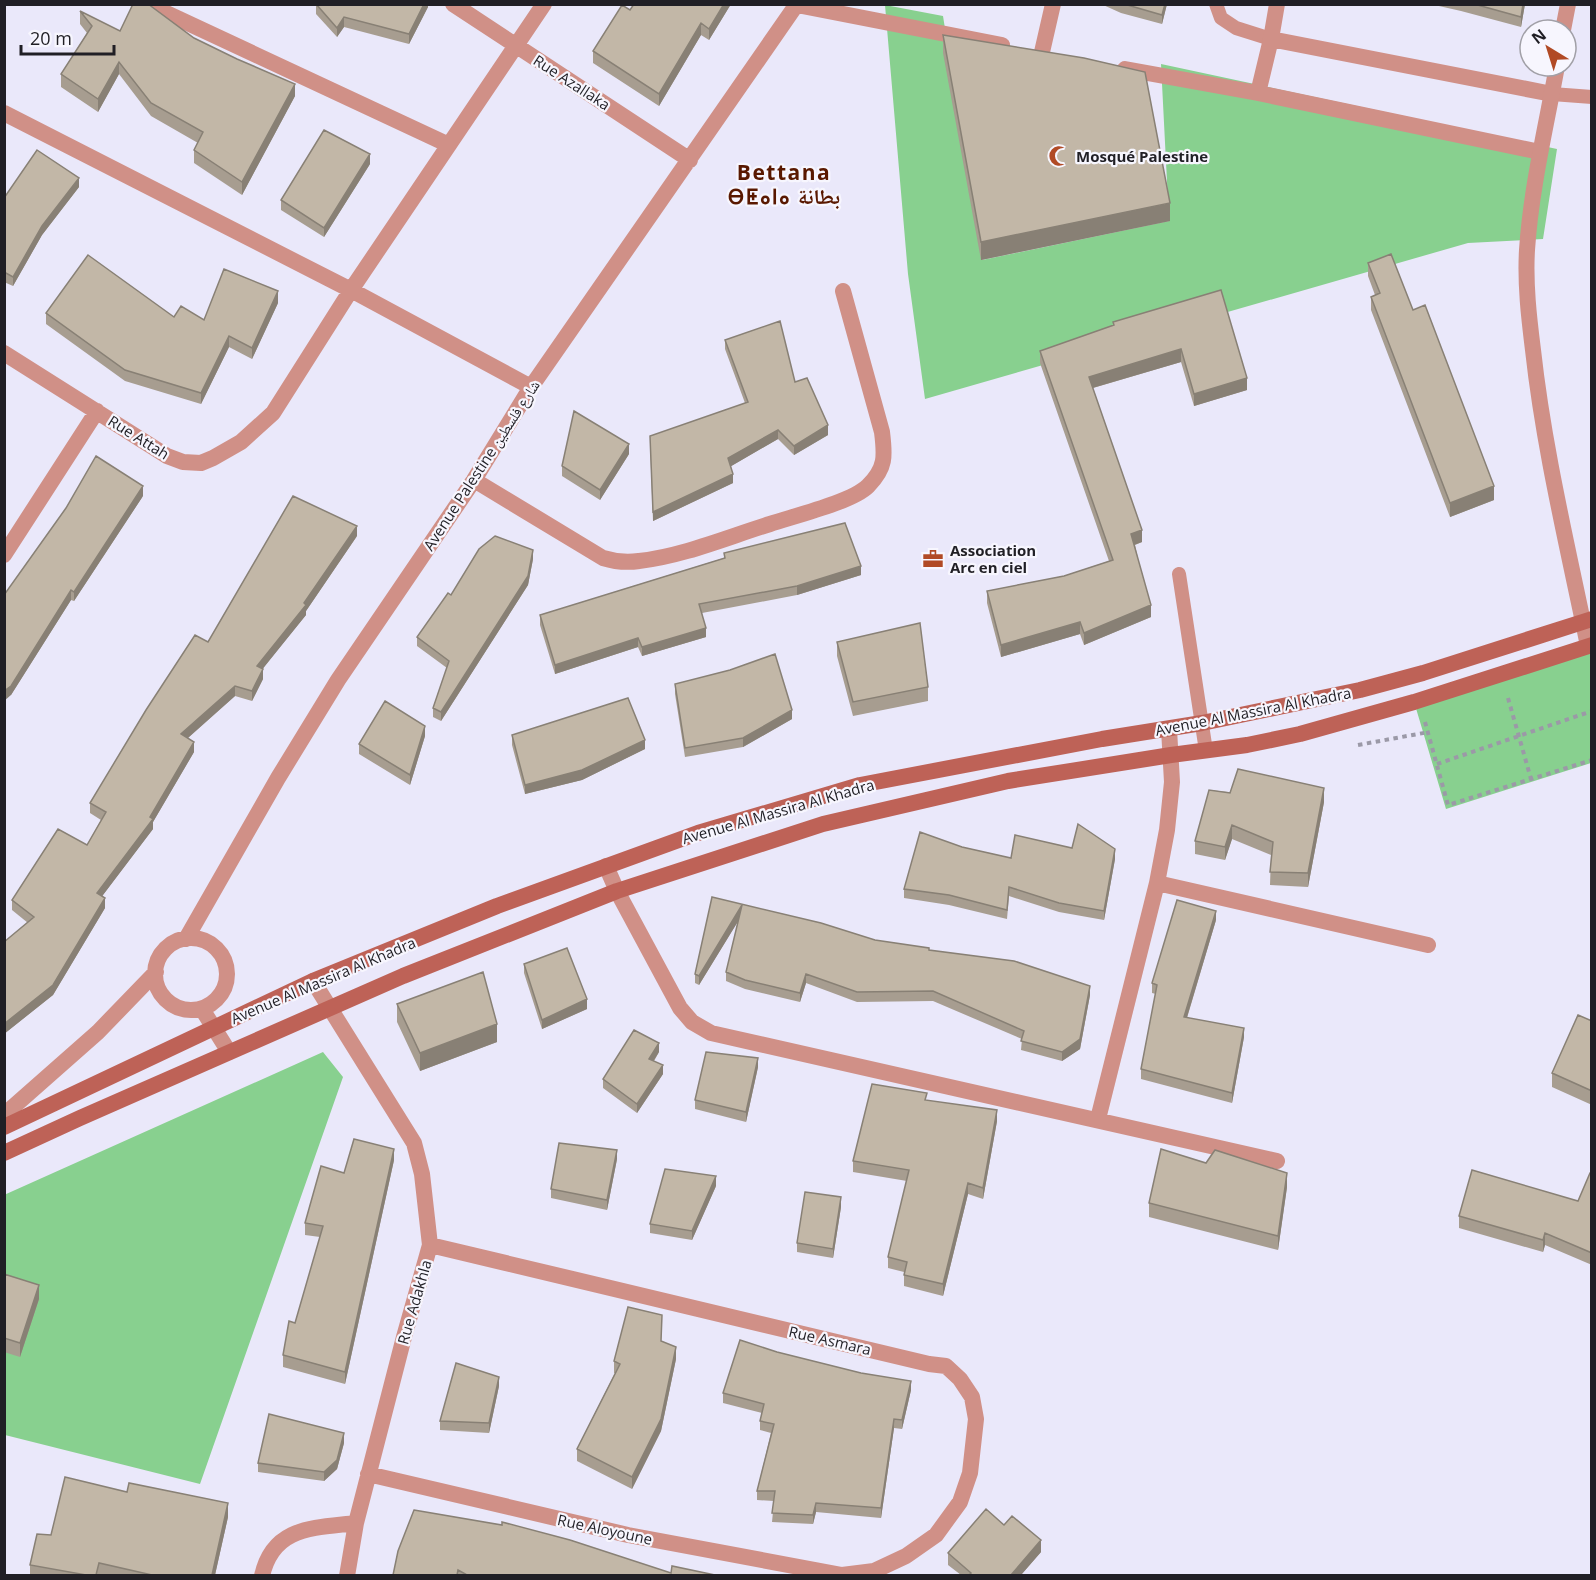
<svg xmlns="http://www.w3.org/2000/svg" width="1596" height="1580" viewBox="0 0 1596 1580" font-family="'Open Sans','Noto Naskh Arabic','Noto Sans Tifinagh',sans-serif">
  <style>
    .park { fill: #88d08f }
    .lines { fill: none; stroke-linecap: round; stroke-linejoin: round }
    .path { stroke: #9b99a7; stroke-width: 4; stroke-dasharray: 4.5 4.5; stroke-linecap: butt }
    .service { stroke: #d09087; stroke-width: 14 }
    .minor { stroke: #d09087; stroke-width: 16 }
    .tertiary { stroke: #d09087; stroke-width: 16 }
    .secondary { stroke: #be6257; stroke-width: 16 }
    .wall { fill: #a79d90 }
    .shaded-wall { fill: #888075 }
    .building { fill: #c2b7a7; stroke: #888075; stroke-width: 1.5 }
    .labels { text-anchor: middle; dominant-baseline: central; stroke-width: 4.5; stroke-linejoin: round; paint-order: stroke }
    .street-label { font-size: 15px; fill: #201f25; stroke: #f7f6fe }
    .poi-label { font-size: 15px; font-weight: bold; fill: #201f25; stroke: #f7f6fe; text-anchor: start }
    .district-label { font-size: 21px; font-weight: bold; letter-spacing: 1.5px; fill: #591800; stroke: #f7f6fe }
  </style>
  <rect width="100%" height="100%" fill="#eae8fa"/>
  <path class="park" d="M885,5L943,16L982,260L1169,221L1161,64L1557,149L1543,239L1468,243L925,399L908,274Z
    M1591,648V763L1446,809L1415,705Z
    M323,1052L343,1077L200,1484L5,1435L4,1195Z"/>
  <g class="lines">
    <path class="path" d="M1508,698L1531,779
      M1425,722L1448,805L1592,760
      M1358,745L1429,732
      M1437,764L1592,711"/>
    <path class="service" d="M1216,4L1221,18L1236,28L1271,39
      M1552,94L1592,97
      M1179,574L1206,751"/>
    <path class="minor" d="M147,4L449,145
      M453,4L690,160
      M797,5L1002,45
      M1271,39L1552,94
      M1042,52L1053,4
      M1125,69L1258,93L1540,152
      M1258,93L1271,39L1277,4
      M4,113L351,290L531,387
      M4,353L167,456L183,462L201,463L213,458L241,442L273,413L351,290L544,4
      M474,480L603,558C616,562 626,563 639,561C683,556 728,537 770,524C794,516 852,502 868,486C886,468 885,456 882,432L843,291
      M4,555L97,411
      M606,866L617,891L680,1008L692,1022L711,1033L1277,1161
      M1157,883L1428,945
      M155 974a36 36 0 1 1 72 0a36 36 0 1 1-72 0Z
      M186,939L278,778L338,680L474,480L531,387L797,4
      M313,981L414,1143L422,1174L430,1245L404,1337L356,1523L347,1576
      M202,1009L229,1052
      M4,1115L98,1032L156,972
      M1098,1119L1157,883L1167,830L1172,782L1169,729
      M368,1474L628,1535L842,1575L874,1571L906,1556L936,1535L960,1502L970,1473L976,1419L972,1397L960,1379L946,1366L929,1364L430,1245
      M262,1576C273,1526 314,1528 356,1523"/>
    <path class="tertiary" d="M1563,30L1568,4
      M1557,66C1546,127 1531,188 1527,250C1525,284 1529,318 1533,350C1544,450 1568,548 1588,646"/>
    <path class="secondary" d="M4,1127L313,981L497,906L698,833L860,785L1102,739L1202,723L1360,690L1423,673L1592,619
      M4,1153L80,1118L403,976L617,891L823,824L1008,781L1171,755L1247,745L1300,734L1414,702L1592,645"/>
  </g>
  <path class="wall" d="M316,4H428V7L409,44L344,27L337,37L316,14Z
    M634,4H731L709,40L701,35L659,106L593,63V51L630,10Z
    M1101,4H1167L1162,24L1121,13Z
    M1430,4H1525L1521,27L1461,11Z
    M80,11L120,31L194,38L295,96L242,195L194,163V150L198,143L151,116L119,74L98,112L61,87V74L87,33L80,24Z
    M943,35L1170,221L981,260L943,53Z
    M370,164L324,237L281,210V200Z
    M79,187L42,235L13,286L4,282V198Z
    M1368,263L1413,310L1494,500L1450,517L1371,310V297L1375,295L1368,276Z
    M1221,290L1247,390L1194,406L1181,362L1093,388L1142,542L1135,545L1151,617L1084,645L1080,634L1001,657L987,603V591L1064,576L1109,561L1040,363V351L1113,325V322Z
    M278,303L252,359L229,347L201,404L125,381L46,324V313L174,317L204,320Z
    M725,340L795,382L828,435L794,455L778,439L731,466L733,483L653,521L650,445L745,403L725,349Z
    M629,454L600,500L562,476V466Z
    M143,496L74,601L71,600L11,695L4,595Z
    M357,536L306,611V615L262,669L263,679L252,701L235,696L188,738L194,752L153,822V829L102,896L105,908L53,995L4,1034V942L28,923L12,910V900L87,845L101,820L90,813V803L208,642Z
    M724,553L861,575L797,595L702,613L706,637L642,656L638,647L555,674L540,625V615L724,558Z
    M533,559L528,585L441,721L433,717V708L447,668L417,646V637L451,595Z
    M837,642L928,687V701L853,716L837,656Z
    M675,684L792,719L743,747L685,757L675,694Z
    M512,735L645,749L582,780L525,794L512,745Z
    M425,736L410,785L359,754V744Z
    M1209,790L1324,802L1308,887L1270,885L1271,855L1232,839L1225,860L1195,854V841Z
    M962,847L1011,858L1115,859L1104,920L1059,912L1009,896L1007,919L949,905L904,898V889Z
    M712,897L875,940L929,950L1090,995L1080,1049L1062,1061L1021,1050L1022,1039L933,1001L857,1002L806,983L800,1002L745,989L726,981V972L738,921L699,985L695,983V974Z
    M1216,920L1187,1018L1244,1037L1232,1103L1141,1079V1069L1156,994L1152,993V983Z
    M524,964L587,1009L542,1029L524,973Z
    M397,1004L497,1042L420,1071L397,1022Z
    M1592,1021V1105L1552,1087V1073Z
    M659,1052L654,1061L663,1074L637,1113L603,1088V1079Z
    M758,1067L746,1122L695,1109V1100Z
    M927,1100L997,1121L983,1199L968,1194L943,1296L904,1286V1272L888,1268V1257L907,1181L853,1172V1161Z
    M617,1159L607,1210L551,1198V1189Z
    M394,1160L345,1384L283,1367V1355L295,1323L320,1237L305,1235V1223L344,1173Z
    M1206,1163L1287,1187L1278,1250L1149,1217V1203Z
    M1592,1173V1265L1545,1245L1543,1252L1459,1228V1216L1578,1201Z
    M716,1186L692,1240L650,1233V1224Z
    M841,1207L833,1258L797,1252V1243Z
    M4,1274L39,1299L20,1357L4,1352Z
    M662,1327L661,1341L676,1359L661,1431L632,1489L577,1461V1449L615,1373H614V1361Z
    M777,1352L911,1390L902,1429L894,1428L881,1518L816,1512L813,1524L772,1522L774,1501L757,1500V1491L771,1433L760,1430V1421L762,1413L723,1403V1393Z
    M499,1386L489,1433L440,1430V1421Z
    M344,1443L337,1469L324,1481L258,1472V1463Z
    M228,1517L215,1575H30V1565L51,1535Z
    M1004,1525L1041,1552L1021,1575H961L948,1565V1553Z
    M398,1551L671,1573L715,1575H393Z"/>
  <path class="shaded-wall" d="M424,4H428V7L409,44V34Z
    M724,4H731L709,40V29Z
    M1165,4H1167L1162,24V15Z
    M1523,4H1525L1521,27V17Z
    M344,17V27L337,37V28Z
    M701,23V35L659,106V94Z
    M119,62V74L98,112V99Z
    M295,84V96L242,195V182Z
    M370,154V164L324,237V228Z
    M79,178V187L42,235L13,286V277L42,226Z
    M1170,203V221L981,260V242Z
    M278,291V303L252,359V348Z
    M229,336V347L201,404V393Z
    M1181,349V362L1089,389V377Z
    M1247,378V390L1194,406V394Z
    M828,425V435L794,455V446Z
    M778,430V439L728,468V458Z
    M629,444V454L600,500V490Z
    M733,474V483L653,521V512Z
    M143,486V496L74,601V592Z
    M1494,486V500L1450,517V503Z
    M357,526V536L306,611V615L257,676V666L304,603Z
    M1142,530V542L1131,546V534Z
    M533,550V559L528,585L441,721V712Z
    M861,566V575L797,595V586Z
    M71,590V600L11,695L4,701V691Z
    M1151,605V617L1084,645V633Z
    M1080,622V634L1001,657V645Z
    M706,628V637L642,656V647Z
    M638,638V647L555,674V665Z
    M263,669V679L252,701V691Z
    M235,686V696L181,744V734Z
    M792,710V719L743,747V738Z
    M425,726V736L410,785V775Z
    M645,740V749L582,780L525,794V785Z
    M194,742V752L153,822V829L97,903V893L150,817Z
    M1324,788V802L1308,887V873Z
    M1232,825V839L1225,860V847Z
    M1115,849V859L1104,920V911Z
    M105,898V908L53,995L4,1034V1024Z
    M742,905V915L699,985V976Z
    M1216,911V920L1184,1027V1017Z
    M806,974V983L800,1002V993Z
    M1090,986V995L1080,1049L1062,1061V1052Z
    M587,999V1009L542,1029V1020Z
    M497,1024V1042L420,1071V1053Z
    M1244,1028V1037L1232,1103V1093Z
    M659,1043V1052L649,1068V1059Z
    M758,1058V1067L746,1122V1112Z
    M663,1065V1074L637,1113V1104Z
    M997,1110V1121L983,1199V1188Z
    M394,1149V1160L345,1384V1372Z
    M617,1150V1159L607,1210V1200Z
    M1287,1173V1187L1278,1250V1236Z
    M716,1176V1186L692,1240V1231Z
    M968,1183V1194L943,1296V1284Z
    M841,1197V1207L833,1258V1249Z
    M1545,1233V1245L1543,1252V1240Z
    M39,1285V1299L20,1357V1343Z
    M676,1347V1359L661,1431L632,1489V1477Z
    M499,1377V1386L489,1433V1423Z
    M911,1381V1390L902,1429V1420Z
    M894,1419V1428L881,1518V1508Z
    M344,1433V1443L337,1469L324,1481V1472Z
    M228,1503V1517L215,1575H212Z
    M816,1503V1512L813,1524V1515Z
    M1041,1540V1552L1021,1575H1011Z"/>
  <path class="building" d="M133,4H148L194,38L237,59L295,84L242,182L194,150L203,132L151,103L119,62L98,99L61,74L92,26L80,11L120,31Z
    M316,4H424L409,34L344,17L337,28Z
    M634,4H724L709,29L701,23L659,94L593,51L622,5L630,10Z
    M1124,4H1165L1162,15Z
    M1474,4H1523L1521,17Z
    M943,35L1084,58L1145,72L1170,203L981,242Z
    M324,130L370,154L324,228L281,200Z
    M37,150L79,178L42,226L13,277L4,272V198Z
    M1391,254L1413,310L1425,305L1494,486L1450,503L1371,297L1380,293L1368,263Z
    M88,255L174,317L181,306L204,320L224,269L278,291L252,348L229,336L201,393L125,370L46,313Z
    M1221,290L1247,378L1194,394L1181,349L1089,377L1142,530L1131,534L1151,605L1084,633L1080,622L1001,645L987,591L1064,576L1113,560L1040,351L1114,325L1113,322Z
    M780,321L795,382L807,378L828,425L794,446L778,430L728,458L733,474L653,512L650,436L748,402L725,340Z
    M574,411L629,444L600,490L562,466Z
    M96,456L143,486L74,592L71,590L11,686L4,691V595L66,508Z
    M293,496L357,526L304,603L306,605L257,666L263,669L252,691L235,686L181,734L194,742L150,817L153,819L97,893L105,898L53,985L4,1024V942L34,917L12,900L58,829L87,845L106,812L90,803L146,710L195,635L208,642Z
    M845,523L861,566L797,586L699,604L706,628L642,647L638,638L555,665L540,615L725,558L724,553Z
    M495,536L533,550L528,576L441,712L433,708L449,661L417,637L448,593L451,595L479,549Z
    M920,623L928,687L853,702L837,642Z
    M775,654L792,710L743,738L685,748L675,684L730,670Z
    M628,698L645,740L582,770L525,785L512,735Z
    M385,701L425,726L410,775L359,744Z
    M1238,769L1324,788L1308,873L1270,872L1273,842L1232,825L1225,847L1195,841L1209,790L1230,793Z
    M1078,824L1115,849L1104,911L1059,903L1009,887L1007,910L949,895L904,889L920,832L962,847L1011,858L1015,835L1072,848Z
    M712,897L821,923L875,940L929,948V950L1014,961L1090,986L1080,1039L1062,1052L1021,1041L1024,1031L933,991L857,992L806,974L800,993L745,980L726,972L742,905L699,976L695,974Z
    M1177,900L1216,911L1184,1017L1244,1028L1232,1093L1141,1069L1157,985L1152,983Z
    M567,948L587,999L542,1020L524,964Z
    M483,972L497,1024L420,1053L397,1004Z
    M1578,1015L1592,1021V1091L1552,1073Z
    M634,1030L659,1043L649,1059L663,1065L637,1104L603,1079Z
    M706,1052L758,1058L746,1112L695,1100Z
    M872,1084L927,1093L925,1100L997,1110L983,1188L968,1183L943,1284L904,1275L907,1262L888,1257L909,1170L853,1161Z
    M354,1139L394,1149L345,1372L283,1355L289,1321L295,1323L323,1226L305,1223L321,1166L344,1173Z
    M559,1143L617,1150L607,1200L551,1189Z
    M1161,1149L1206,1163L1215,1150L1287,1173L1278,1236L1149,1203Z
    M665,1169L716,1176L692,1231L650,1224Z
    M1472,1170L1578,1201L1590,1173H1592V1253L1545,1233L1543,1240L1459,1216Z
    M805,1192L841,1197L833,1249L797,1243Z
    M4,1274L39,1285L20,1343L4,1338Z
    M628,1307L662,1315L661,1341L676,1347L661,1419L632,1477L577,1449L620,1364L614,1361Z
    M740,1340L777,1352L861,1373L911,1381L902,1420L894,1419L881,1508L816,1503L813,1515L772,1513L775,1491H757L774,1424L760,1421L764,1404L723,1393Z
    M456,1363L499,1377L489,1423L440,1421Z
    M269,1414L344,1433L337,1460L324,1472L258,1463Z
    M65,1477L127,1492L129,1483L228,1503L212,1575H152L99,1563L96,1575H86L30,1565L37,1534L51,1535Z
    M986,1509L1004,1525L1012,1516L1041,1540L1011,1575H969L971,1573L948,1553Z
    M414,1510L502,1525V1522L570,1540L671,1573L672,1566L715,1575H467L458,1570L457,1575H393L398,1551Z"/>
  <defs>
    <g id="mosque-bare" transform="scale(1.62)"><path d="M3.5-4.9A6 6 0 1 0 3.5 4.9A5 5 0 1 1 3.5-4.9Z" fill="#b14a25" stroke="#f7f6fe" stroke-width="2.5" paint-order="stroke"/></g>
    <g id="office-bare" transform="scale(1.62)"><path d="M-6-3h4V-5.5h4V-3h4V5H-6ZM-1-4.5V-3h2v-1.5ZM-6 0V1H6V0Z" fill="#b14a25" stroke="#f7f6fe" stroke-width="2.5" paint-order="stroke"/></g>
  </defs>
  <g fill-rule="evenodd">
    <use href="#mosque-bare" x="1059" y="156"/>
    <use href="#office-bare" x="933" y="559"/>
  </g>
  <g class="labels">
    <g class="street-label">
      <text transform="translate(572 82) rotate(33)">Rue Azallaka</text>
      <text transform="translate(139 437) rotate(32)">Rue Attah</text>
      <text transform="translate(481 465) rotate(-57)">Avenue Palestine شارع فلسطين</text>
      <text transform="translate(1253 711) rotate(-11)">Avenue Al Massira Al Khadra</text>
      <text transform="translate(778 811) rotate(-16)">Avenue Al Massira Al Khadra</text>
      <text transform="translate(323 980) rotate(-23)">Avenue Al Massira Al Khadra</text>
      <text transform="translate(414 1302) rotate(-74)">Rue Adakhla</text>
      <text transform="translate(830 1340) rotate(13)">Rue Asmara</text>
      <text transform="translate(605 1529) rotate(12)">Rue Aloyoune</text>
    </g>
    <g class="poi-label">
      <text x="1076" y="156">Mosqué Palestine</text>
      <text x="950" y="550">Association<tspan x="950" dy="17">Arc en ciel</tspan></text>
    </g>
    <g class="district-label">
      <text x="784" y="172">Bettana<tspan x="784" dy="24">ⴱⵟⴰⵏⴰ بطانة</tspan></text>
    </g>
  </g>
  <rect width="1596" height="1580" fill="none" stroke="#201f25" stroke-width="12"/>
  <g transform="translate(1548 48) rotate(322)"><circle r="28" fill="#f7f6fe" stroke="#a1a0a7" stroke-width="1.5"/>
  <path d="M0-4.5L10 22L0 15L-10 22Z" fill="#b14a25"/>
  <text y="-9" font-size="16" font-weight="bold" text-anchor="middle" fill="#201f25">N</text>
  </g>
  <path d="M21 45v9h93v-9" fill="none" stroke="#201f25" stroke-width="3"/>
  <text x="30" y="45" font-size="18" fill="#201f25" stroke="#f7f6fe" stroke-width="4.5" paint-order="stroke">20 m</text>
</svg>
